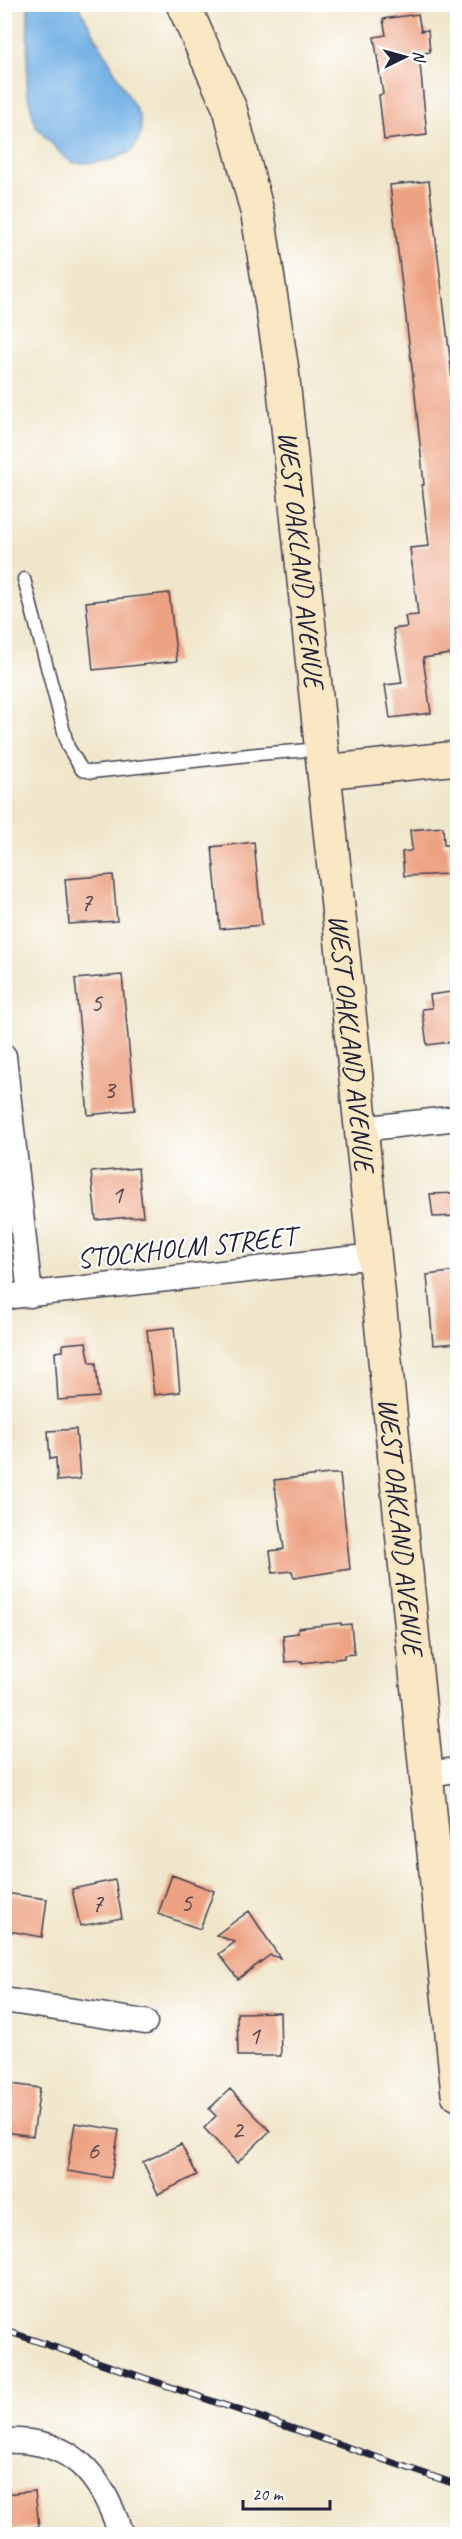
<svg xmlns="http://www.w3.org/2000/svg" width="462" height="2539" viewBox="0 0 462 2539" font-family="Caveat,sans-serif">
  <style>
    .water { fill: #73b1e5; stroke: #4a6a90; stroke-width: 1.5 }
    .building { fill: #eda383 }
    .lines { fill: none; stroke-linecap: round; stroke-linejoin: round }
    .lane-casing { stroke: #413f51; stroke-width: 15 }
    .street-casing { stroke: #413f51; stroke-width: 27 }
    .secondary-casing { stroke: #413f51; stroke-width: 36 }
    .lane { stroke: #fff; stroke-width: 12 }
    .street { stroke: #fff; stroke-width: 24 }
    .secondary { stroke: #fae7c3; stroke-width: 33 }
    .rail-casing { stroke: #22223b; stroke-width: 7 }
    .rail { stroke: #fff; stroke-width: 4.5; stroke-dasharray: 14; stroke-linecap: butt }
    .labels { text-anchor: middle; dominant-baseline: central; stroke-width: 4.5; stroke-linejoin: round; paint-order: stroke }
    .number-label { font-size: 26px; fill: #55424d }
    .street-label { font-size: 28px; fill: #22223b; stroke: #fff }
  </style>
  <rect width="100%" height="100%" fill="#fff"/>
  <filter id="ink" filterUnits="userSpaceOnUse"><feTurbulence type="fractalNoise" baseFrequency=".0167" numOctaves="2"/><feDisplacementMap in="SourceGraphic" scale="12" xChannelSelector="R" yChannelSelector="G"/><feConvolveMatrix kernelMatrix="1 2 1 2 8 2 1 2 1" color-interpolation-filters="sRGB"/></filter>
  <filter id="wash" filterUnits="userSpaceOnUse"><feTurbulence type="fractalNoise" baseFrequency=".008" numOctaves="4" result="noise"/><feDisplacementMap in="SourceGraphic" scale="24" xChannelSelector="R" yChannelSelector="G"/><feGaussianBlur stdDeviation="1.35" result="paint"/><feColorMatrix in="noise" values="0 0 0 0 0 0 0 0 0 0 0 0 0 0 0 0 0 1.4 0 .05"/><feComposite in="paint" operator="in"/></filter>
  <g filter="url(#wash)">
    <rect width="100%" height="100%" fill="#f0e6cb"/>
    <path class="water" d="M28,5H78L140,117L141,134L132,151L114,159L92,163H74L64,157L36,127L27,93Z"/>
    <g id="blocks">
      <path class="building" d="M418,14L421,31L428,30L430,52L419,54L427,135L384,140L379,95L383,94L374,37L386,35L383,19Z
        M429,181L450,358L458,446V653L423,658L431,713L390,718L385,685L402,683L393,629L407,627L405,616L418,615L410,548L429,546L422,485H424L414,385L390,185Z
        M169,593L177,661L93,670L86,602Z
        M443,827L444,845H448L450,874L404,876L402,852L410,851L412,849L410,830Z
        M254,842L262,925L220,929L212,847Z
        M113,875L117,921L69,924L65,879Z
        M122,975L135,1110L88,1115L75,979Z
        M458,991V1041L427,1045L422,1009L432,1008L430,995Z
        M138,1168L143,1216L96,1220L91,1172Z
        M458,1193V1216L433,1217L430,1194Z
        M458,1271V1343L433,1345L427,1275Z
        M174,1327L180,1392L154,1395L147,1330Z
        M86,1342L90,1363H96L99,1397L58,1400L55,1352L63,1351V1344Z
        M76,1429L80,1479L57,1481L56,1458L50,1459L48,1431Z
        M330,1474H340L350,1569L294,1578L292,1571L273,1573L270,1551L284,1549L274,1480Z
        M341,1623V1625L351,1624L354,1654L344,1655V1658L302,1663V1661L285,1662L283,1635L298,1633V1628Z
        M172,1875L214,1891L200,1929L158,1914Z
        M115,1880L122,1918L80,1926L72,1889Z
        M4,1893L47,1899L42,1937L4,1930Z
        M249,1911L280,1958L270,1955L238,1979L219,1954L235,1942L216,1935Z
        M280,2012L281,2056H238L237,2013Z
        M4,2083L40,2088L33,2136L4,2132Z
        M230,2089L270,2131L237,2163L204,2128L216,2116L209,2109Z
        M75,2123L119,2130L111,2178L67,2171Z
        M181,2144L197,2175L158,2194L143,2162Z
        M35,2491L39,2527L4,2531V2494Z"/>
    </g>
  </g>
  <g filter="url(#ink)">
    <use href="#blocks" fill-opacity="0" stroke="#413f51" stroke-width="1.5"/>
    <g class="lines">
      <g class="lane-casing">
        <path id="lane" d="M24,579L68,747L82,770L92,772L258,754L321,749"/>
      </g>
      <g class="street-casing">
        <path id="street" d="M4,1056L30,1295
          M361,1129L458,1118
          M4,1297L375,1256
          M425,1774L458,1770
          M4,2000L145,2022
          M4,2441C72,2438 101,2474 121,2534"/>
      </g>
      <g class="secondary-casing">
        <g id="secondary">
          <path id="s1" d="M183,4L230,109L258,215L282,370L378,1290L458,2094"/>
          <path d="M324,772L458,758"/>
        </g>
      </g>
      <use href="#lane" class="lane"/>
      <use href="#street" class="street"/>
      <use href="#secondary" class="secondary"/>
      <g class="rail-casing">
        <path id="rail" d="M4,2330L458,2485"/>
      </g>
      <use href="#rail" class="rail"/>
    </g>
  </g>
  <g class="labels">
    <g class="number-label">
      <text x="86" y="902">7</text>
      <text x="96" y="1002">5</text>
      <text x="109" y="1089">3</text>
      <text x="117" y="1194">1</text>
      <text x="186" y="1902">5</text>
      <text x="97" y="1903">7</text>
      <text x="254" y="2035">1</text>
      <text x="237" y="2129">2</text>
      <text x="93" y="2150">6</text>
    </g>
    <g class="street-label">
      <text stroke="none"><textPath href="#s1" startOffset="572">WEST OAKLAND AVENUE</textPath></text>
      <text stroke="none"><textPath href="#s1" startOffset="1058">WEST OAKLAND AVENUE</textPath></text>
      <text transform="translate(186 1247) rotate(-6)">STOCKHOLM STREET</text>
      <text stroke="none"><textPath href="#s1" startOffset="1544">WEST OAKLAND AVENUE</textPath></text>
    </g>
  </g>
  <rect width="462" height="2539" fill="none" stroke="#fff" stroke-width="24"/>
  <g transform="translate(405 57) rotate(85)" stroke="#ffffff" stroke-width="4.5" paint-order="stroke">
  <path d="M0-4.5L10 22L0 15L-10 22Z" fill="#22223b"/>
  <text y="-9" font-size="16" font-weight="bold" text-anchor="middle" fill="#22223b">N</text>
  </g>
  <path d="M243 2500v9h87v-9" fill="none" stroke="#22223b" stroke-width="3"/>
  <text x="252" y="2500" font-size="18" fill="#22223b" stroke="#ffffff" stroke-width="4.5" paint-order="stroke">20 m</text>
</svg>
